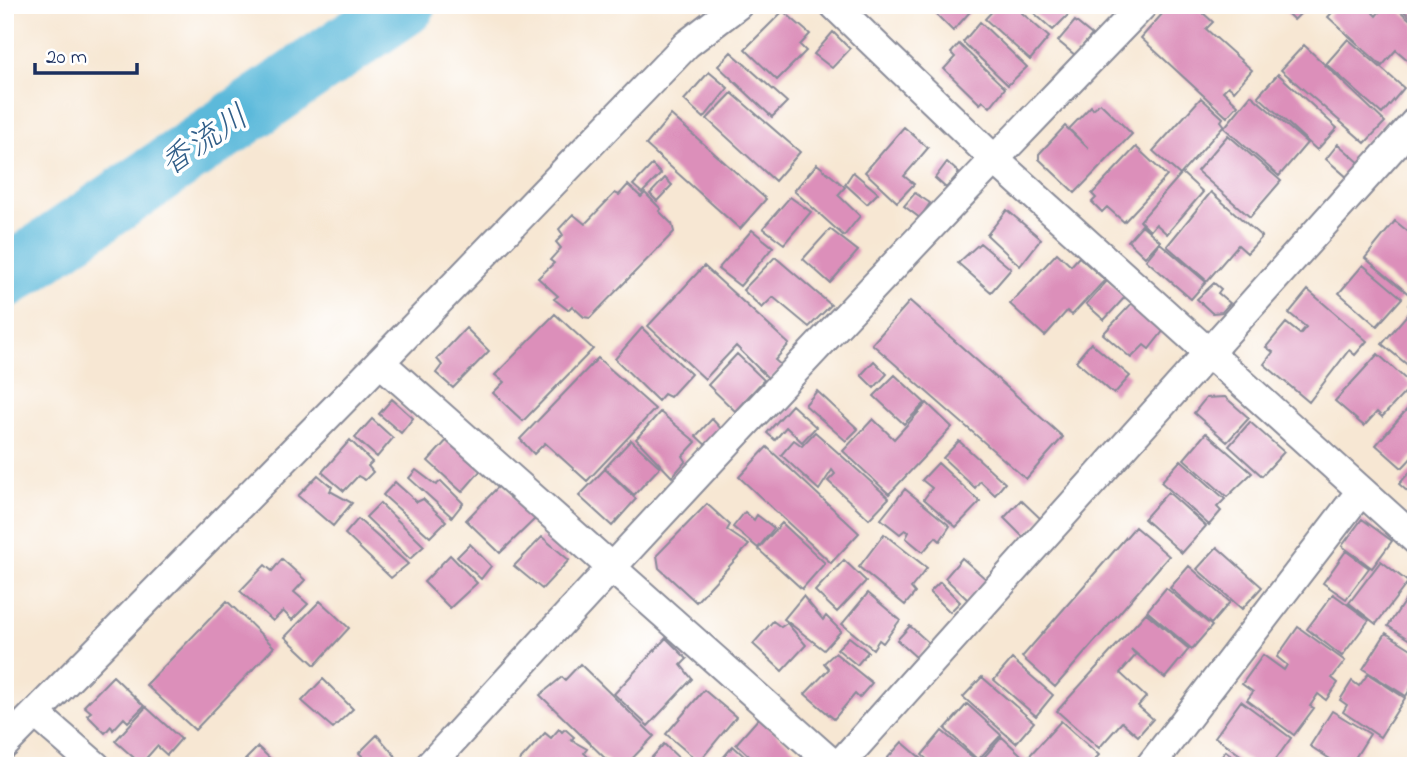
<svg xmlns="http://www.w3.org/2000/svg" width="1421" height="771" viewBox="0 0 1421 771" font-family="'Indie Flower','Klee One',sans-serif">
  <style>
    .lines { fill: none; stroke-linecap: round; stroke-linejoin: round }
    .river { stroke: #5cb9da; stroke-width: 61 }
    .building { fill: #dc8fba }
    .street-casing { stroke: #898b98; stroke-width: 32 }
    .street { stroke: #fff; stroke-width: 28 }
    .labels { text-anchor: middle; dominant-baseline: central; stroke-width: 7; stroke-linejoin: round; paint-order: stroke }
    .water-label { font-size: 33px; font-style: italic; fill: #325f89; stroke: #fff }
  </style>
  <rect width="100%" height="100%" fill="#fff"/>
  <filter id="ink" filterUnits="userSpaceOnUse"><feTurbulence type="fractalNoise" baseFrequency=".0143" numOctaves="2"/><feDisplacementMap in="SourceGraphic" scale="14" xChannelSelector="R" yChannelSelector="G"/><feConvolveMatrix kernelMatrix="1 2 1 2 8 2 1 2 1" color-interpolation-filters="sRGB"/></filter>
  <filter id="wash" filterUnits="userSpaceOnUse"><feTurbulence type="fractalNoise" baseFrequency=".00686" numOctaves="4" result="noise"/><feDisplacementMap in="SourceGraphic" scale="28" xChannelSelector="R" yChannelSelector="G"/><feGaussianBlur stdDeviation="1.57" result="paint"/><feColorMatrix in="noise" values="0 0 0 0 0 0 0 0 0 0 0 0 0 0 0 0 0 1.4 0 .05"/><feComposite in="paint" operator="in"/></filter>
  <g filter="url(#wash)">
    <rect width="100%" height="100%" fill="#f7e7d3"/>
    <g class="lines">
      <path class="river" d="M5,278L405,5"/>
    </g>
    <g id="blocks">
      <path class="building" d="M927,5H976L953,31Z
        M998,5H1013L1049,37L1030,60L985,19Z
        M1025,5H1064L1071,12L1053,30Z
        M1170,5H1194L1213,22L1206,29L1252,70L1234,91L1228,86L1223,91L1238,105L1227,117L1141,38Z
        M1279,5H1309L1294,20Z
        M1339,5H1379L1373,13L1376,16L1385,5H1393L1416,25V67L1396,50L1382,66L1328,17Z
        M1397,5H1416V22Z
        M783,11L810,34L800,45L806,51L777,80L745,49Z
        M1075,21L1092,35L1075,55L1058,41Z
        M980,22L1027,67L1008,85L963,42Z
        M833,32L850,49L832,68L814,54Z
        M1348,39L1404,88L1382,114L1326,64Z
        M959,44L1005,88L990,107L983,101L980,104L944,69L955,57L951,53Z
        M1304,45L1385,122L1365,143L1281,70Z
        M731,52L787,102L772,117L718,66Z
        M709,72L728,88L704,118L684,100Z
        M1278,74L1337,128L1317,150L1258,96Z
        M732,93L800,152L775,181L707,119Z
        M1251,95L1307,143L1279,176L1224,128Z
        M1201,98L1223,118L1221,121L1224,125L1180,175L1153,151Z
        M1100,103L1132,134L1075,193L1039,159V154L1065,126L1089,149L1069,129L1091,106L1093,109Z
        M671,115L766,199L740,229L646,145Z
        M904,127L928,148L904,176L914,184L897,202L865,172Z
        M1228,135L1281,181L1250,217L1197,171Z
        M1338,144L1361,164L1348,178L1326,159Z
        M1136,147L1167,176L1124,222L1107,207L1102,212L1092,202L1096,198L1092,194Z
        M947,162L959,173L946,188L935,178Z
        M817,164L845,187L838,195L860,216L844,236L794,191Z
        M652,165L661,174L642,193L633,185Z
        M853,172L878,193L867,204L845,184Z
        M1182,173L1203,192L1167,234L1156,224L1150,231L1140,221Z
        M665,178L672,185L657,201L650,194Z
        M628,185L641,197L645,193L661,209L659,211L672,224L674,232L590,318L584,317L572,306L568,310L554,299L558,296L538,278L554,263L550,260L561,248L556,242L563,235L559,229L573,214L585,224L615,193L619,195Z
        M1211,192L1262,237L1247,253L1238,245L1207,281L1167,246Z
        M915,193L930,203L920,218L904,206Z
        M790,197L811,212L784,244L763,228Z
        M1007,210L1041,239L1020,266L987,235Z
        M1395,221L1416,238V288L1410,295L1365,258Z
        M1142,225L1160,241L1145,257L1128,241Z
        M830,229L858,251L830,283L803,259Z
        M752,230L773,247L740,286L718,269Z
        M980,243L1011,269L991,292L958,263Z
        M1160,243L1206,282L1191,299L1146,260Z
        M1057,253L1071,266L1079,257L1105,280L1072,315L1067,311L1045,336L1010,304Z
        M775,257L831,305L809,327L773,297L762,308L743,290Z
        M1363,265L1402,298L1377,326L1339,293Z
        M704,266L789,344L775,360L783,367L770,380L736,346L705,379L648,326Z
        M1107,281L1125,297L1104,320L1086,304Z
        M1214,283L1221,289L1218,293L1230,303L1222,312L1212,313L1197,299Z
        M1308,290L1367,341L1355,355L1349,350L1309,402L1264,364L1273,352L1266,347L1286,323L1300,334L1306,327L1289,313Z
        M1416,296V369L1415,371L1382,344L1412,309L1408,305Z
        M1136,299L1168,325L1149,349L1144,345L1131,358L1103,334Z
        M910,301L1063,437L1026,479L872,344Z
        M555,314L593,349L523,421L493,393L504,382L495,375Z
        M466,328L489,351L453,388L436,373L442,365L437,359Z
        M642,328L691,374L670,397L664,394L658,401L615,359Z
        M1091,343L1130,376L1114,394L1076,361Z
        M737,354L764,380L735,411L708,385Z
        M1378,354L1412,385L1382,417L1377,412L1364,426L1335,401Z
        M598,358L655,409L587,481L545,443L534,454L520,439Z
        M874,361L887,374L874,388L861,375Z
        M895,375L925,403L904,424L874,396Z
        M817,391L858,429L846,441L805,405Z
        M1225,397L1249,418L1227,442L1194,413L1206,398Z
        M392,399L413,418L401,433L379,414Z
        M1416,399V453L1402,468L1376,445Z
        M927,403L952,427L889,494L843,451L873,419L894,439Z
        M792,405L816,427L802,442L786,427L775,440L767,433Z
        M660,412L696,442L683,456L686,461L672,477L636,439Z
        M372,419L393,438L377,457L355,438Z
        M712,419L724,432L709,448L696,436Z
        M1250,422L1284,452L1262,476L1229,446Z
        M815,432L889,498L869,519L828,481L835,474L832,470L819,490L781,455L794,440L802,446Z
        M1206,433L1252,473L1227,497L1184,459Z
        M449,438L482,469L462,492L428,461Z
        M350,440L372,462L368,466L373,472L365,480L358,476L344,491L322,472Z
        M631,440L660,467L634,495L605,468Z
        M959,441L1005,483L995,495L980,481L975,488L943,458Z
        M767,447L859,533L831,563L739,477Z
        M1181,460L1225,499L1217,507L1221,511L1209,525L1161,482Z
        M938,463L980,502L956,527L924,499L932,488L922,480Z
        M1416,465V499L1399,484Z
        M605,469L636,499L612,526L579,496Z
        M416,470L436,485L441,481L463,503L452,517L409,478Z
        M318,475L332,487L330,491L352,503L333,526L298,496Z
        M395,482L417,502L423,499L446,521L430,537L383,495Z
        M501,484L536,518L500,553L466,520Z
        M905,489L950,526L940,541L936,537L923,552L906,538L909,532L905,530L900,534L881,519Z
        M1168,492L1206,526L1182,553L1144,519Z
        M1021,500L1041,519L1023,537L1004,518Z
        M380,503L424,546L410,559L366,517Z
        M707,504L730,525L727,530L749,545L696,602L659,568L657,555Z
        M745,512L754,520L757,515L774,528L758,548L733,527Z
        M358,519L408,564L391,578L345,534Z
        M1362,519L1392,541L1372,568L1342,546Z
        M782,523L825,563L802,589L758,549Z
        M1135,527L1169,556L1055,687L1022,657Z
        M884,534L927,568L911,588L915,593L905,605L859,567Z
        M542,537L569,560L542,589L514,566Z
        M470,544L491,566L481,579L457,557Z
        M1217,547L1262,587L1242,609L1197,569Z
        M1346,551L1369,568L1346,599L1323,583Z
        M450,555L477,583L450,608L424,582Z
        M962,558L987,580L968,600L945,578Z
        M282,559L305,580L294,592L308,604L292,620L283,611L273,621L240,591L265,565L272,571Z
        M844,560L866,581L837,612L815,591Z
        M1381,561L1408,582L1376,624L1349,603Z
        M1189,566L1230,602L1211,624L1170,588Z
        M940,582L960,602L950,612L930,592Z
        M1416,584V644L1388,626Z
        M1166,588L1212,626L1192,649L1147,611Z
        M868,593L900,620L883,643L879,640L873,649L842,624Z
        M1333,594L1369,620L1342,656L1307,629Z
        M803,596L823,620L826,616L841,631L824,650L784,619Z
        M227,601L274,647L195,730L146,685Z
        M320,601L349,628L315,665L285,637Z
        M1146,613L1189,649L1165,678L1131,649L1136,655L1120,673L1146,697L1138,706L1153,719L1138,736L1122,722L1099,748L1057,711Z
        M773,621L781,627L787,623L806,645L782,671L753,644Z
        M910,626L929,643L917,658L897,640Z
        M1298,627L1345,661L1332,678L1338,683L1326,700L1318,694L1310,706L1314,708L1294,735L1247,700L1253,692L1242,684L1263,655L1284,670L1287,665L1277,657Z
        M1386,633L1416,652V680L1406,696L1363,669Z
        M849,637L868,652L857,665L837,649Z
        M666,638L687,659L681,665L692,679L648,726L614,694Z
        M835,653L872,683L859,698L855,694L834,719L805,694L829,669L824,663Z
        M1012,659L1053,695L1036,716L994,680Z
        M580,664L654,736L625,766H613L540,695L562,677L565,680Z
        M1368,674L1405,698L1380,737L1343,712L1347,705L1340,700L1352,681L1359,686Z
        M113,676L144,706L128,722L124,718L113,730L111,726L105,733L87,715L91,712L84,706Z
        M982,677L1034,722L1016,743L963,697Z
        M323,679L353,709L333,728L302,701Z
        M704,690L736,717L699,762L666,734Z
        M1241,701L1291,738L1271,766H1256L1215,737Z
        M967,704L1001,735L978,760L945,729Z
        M146,707L181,739L167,755L157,746L141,764L115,741Z
        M1332,711L1370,734L1350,766H1341L1310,746Z
        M759,718L803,757L795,766H760L736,744Z
        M1061,721L1099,755L1089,766H1042L1030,755Z
        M559,729L562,732L565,729L574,737L571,740L587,749L584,753L598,766H515L545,733L551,738Z
        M942,731L976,760L971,766H934L922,755Z
        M377,735L404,766H373L359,753Z
        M1002,737L1033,766H976Z
        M902,742L930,766H885L884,762Z
        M664,744L687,766H644Z
        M733,746L755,766H716Z
        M258,747L278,766H239Z
        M1226,751L1245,766H1214Z"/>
    </g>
  </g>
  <g filter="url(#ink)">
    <use href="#blocks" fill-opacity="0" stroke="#898b98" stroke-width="2"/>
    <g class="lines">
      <g class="street-casing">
        <path id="street" d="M834,5L994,159L1416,540
          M380,362L835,766
          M36,714L96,766
          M5,744L357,386L687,44L738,5
          M429,766C664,509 901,255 1143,5
          M838,766L1416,121
          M1150,766L1361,491"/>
      </g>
      <use href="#street" class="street"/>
    </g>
  </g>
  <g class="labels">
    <g class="water-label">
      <text transform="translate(205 142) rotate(-34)">香流川</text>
    </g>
  </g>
  <rect width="1421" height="771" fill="none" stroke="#fff" stroke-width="28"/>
  <path d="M35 63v10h102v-10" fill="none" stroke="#1b2f5e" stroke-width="3.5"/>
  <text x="46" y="63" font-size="21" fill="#1b2f5e" stroke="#ffffff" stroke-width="5" paint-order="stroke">20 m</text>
</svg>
